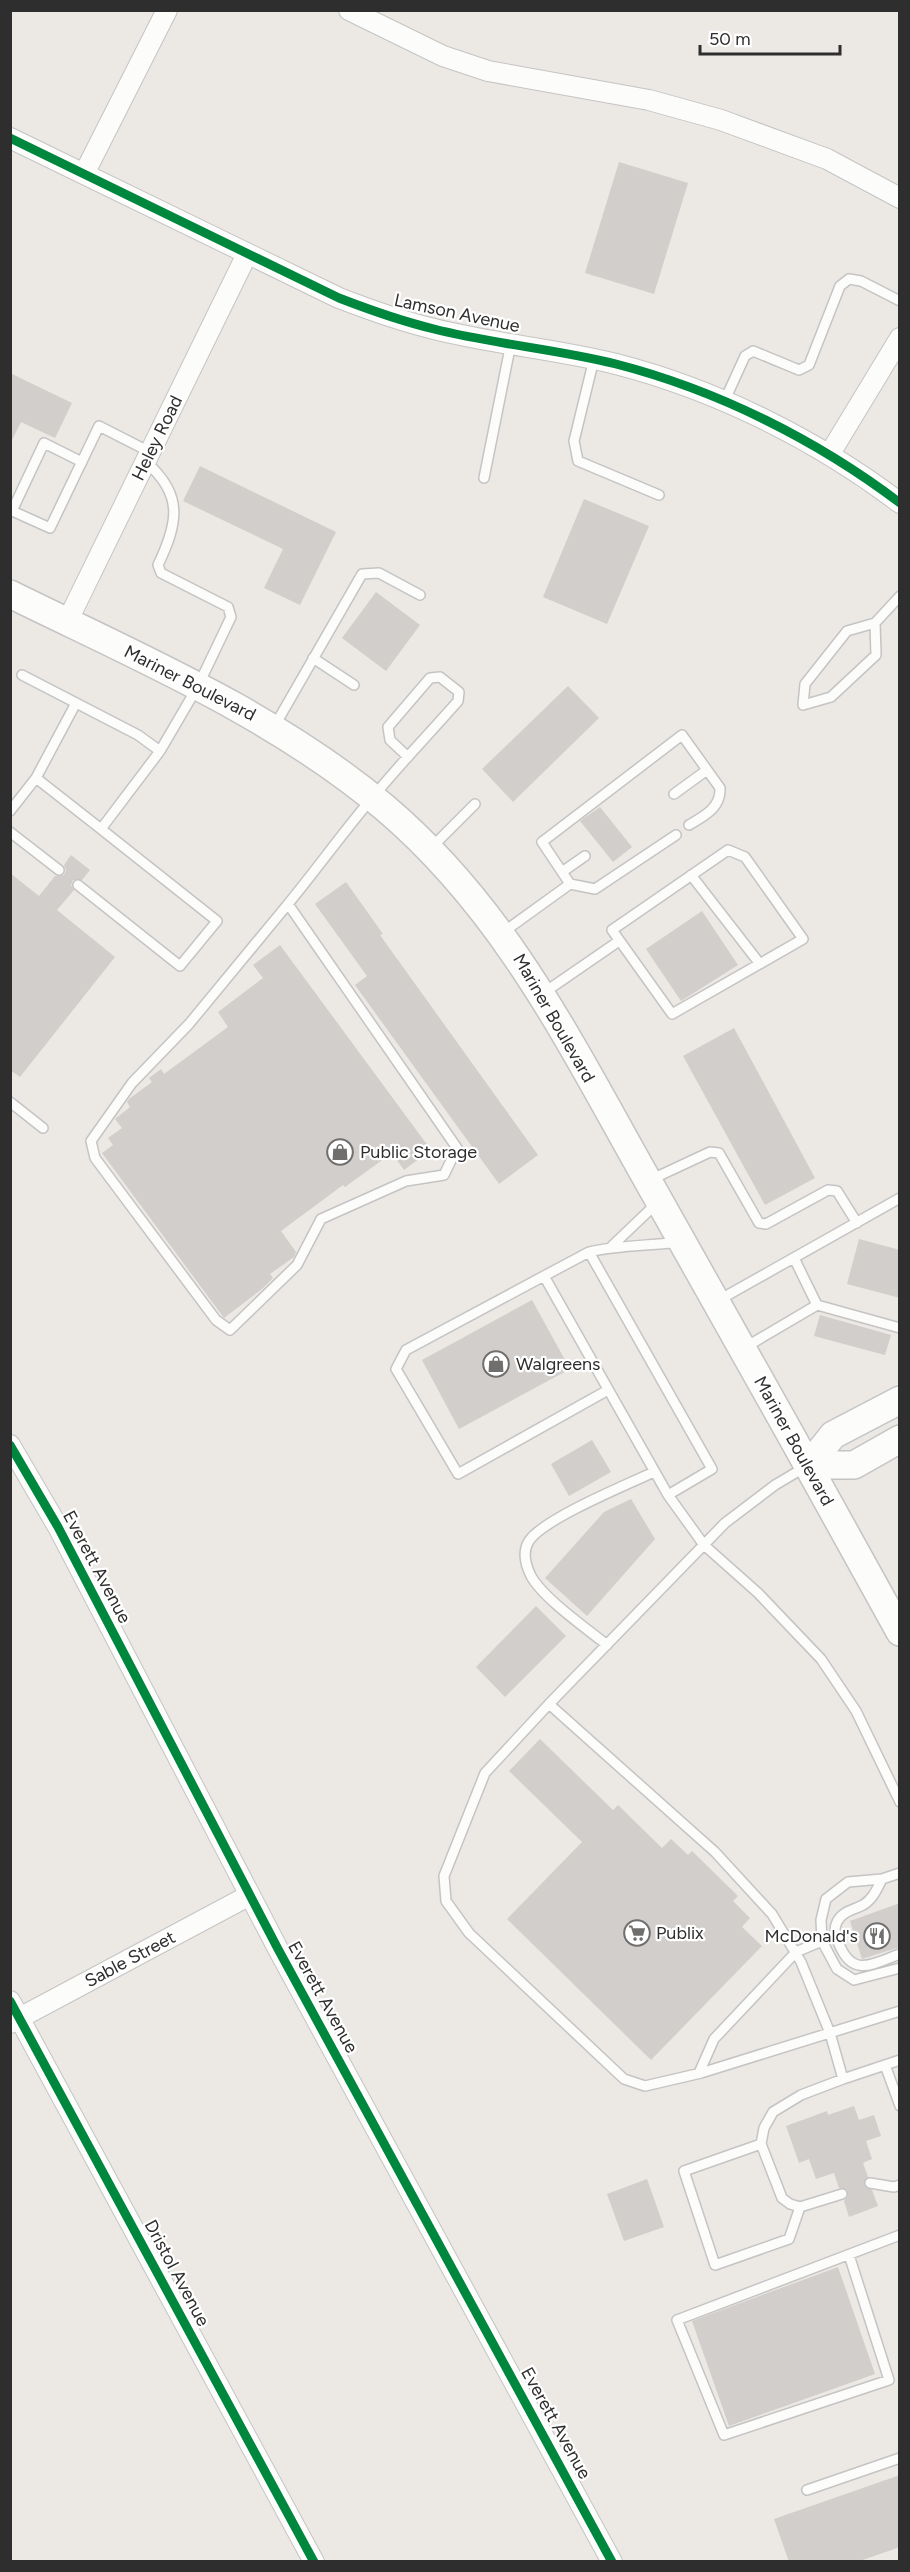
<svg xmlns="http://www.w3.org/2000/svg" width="910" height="2572" viewBox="0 0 910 2572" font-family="Figtree,sans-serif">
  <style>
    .building { fill: #d1cecb }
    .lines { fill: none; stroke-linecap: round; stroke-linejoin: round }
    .service-casing { stroke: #c5c4c5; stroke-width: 12 }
    .minor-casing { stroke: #c5c4c5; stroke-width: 22 }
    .secondary-casing { stroke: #c5c4c5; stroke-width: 30 }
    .service { stroke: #fcfcfb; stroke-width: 9 }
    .minor { stroke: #fcfcfb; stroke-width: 20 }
    .secondary { stroke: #fcfcfb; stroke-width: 27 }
    .cycleway-casing { stroke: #fff; stroke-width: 13 }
    .cycleway { stroke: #00873e; stroke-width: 9 }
    .labels { text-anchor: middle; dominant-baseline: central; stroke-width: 4.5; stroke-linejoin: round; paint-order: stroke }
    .street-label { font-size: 18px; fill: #2e2e2e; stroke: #fff }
    .poi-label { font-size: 18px; fill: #2e2e2e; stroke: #fff; text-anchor: start }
  </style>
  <rect width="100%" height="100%" fill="#ece8e4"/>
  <path class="building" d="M619,162L688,183L654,294L585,273Z
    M10,373L72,403L55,438L21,422L10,444Z
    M200,466L336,532L300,605L264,588L283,549L183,501Z
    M584,499L649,526L607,624L543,597Z
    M376,592L420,625L386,671L342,638Z
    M568,686L599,718L513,802L482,769Z
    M600,807L632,847L613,862L580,821Z
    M71,855L90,870L82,880H73L71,885L74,890L57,910L115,957L20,1077L10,1070V873L39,896L55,876L64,875L66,870L64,865Z
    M346,882L383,934L380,935L538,1155L499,1184L355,985L367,976L315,904Z
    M702,911L738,965L681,1001L646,949Z
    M280,945L431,1150L404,1170L392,1153L345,1187L343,1185L281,1231L296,1252L294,1257L270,1274L273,1278L262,1289L224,1318L102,1153L113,1145L108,1138L122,1128L115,1119L130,1107L127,1102L129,1099L152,1082L149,1078L161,1069L164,1074L228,1027L218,1012L263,978L253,965Z
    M734,1028L815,1178L765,1205L683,1056Z
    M859,1239L900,1250V1298L847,1284Z
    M532,1300L570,1369L459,1429L422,1360Z
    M820,1315L891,1335L885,1355L814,1336Z
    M592,1440L611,1472L569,1496L551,1464Z
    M631,1499L655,1539L587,1616L545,1578L604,1512Z
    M536,1606L566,1636L505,1697L476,1667Z
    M540,1739L613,1810L618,1805L662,1848L671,1839L688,1855L692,1851L738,1896L733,1901L750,1918L742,1927L762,1946L651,2060L507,1919L582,1842L509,1771Z
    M900,1903V1947L862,1959L850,1921Z
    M854,2106L859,2120L874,2115L881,2136L866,2141L872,2159L863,2163L868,2177L864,2185L872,2190L878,2206L849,2217L844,2201L848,2196L847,2190L839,2188L834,2173L816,2179L809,2159L799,2163L786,2126L827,2111L828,2115Z
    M647,2179L664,2227L624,2241L607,2194Z
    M838,2267L875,2374L729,2426L692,2321Z
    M900,2475V2547L857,2562H789L774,2519Z"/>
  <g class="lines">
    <g class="service-casing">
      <path id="service" d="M594,359L574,441L578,461L659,495
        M724,402L745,356L753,351L799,370L809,365L840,286L849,279L861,281L900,301
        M484,478L511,343
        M10,510L50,528L99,426L150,452
        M12,511L44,443L82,462
        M875,623L876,655L831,697L803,705L805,684L847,631L875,623L900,596
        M313,658L354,685
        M22,675L138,735L160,751
        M274,727L362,574L379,573L420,595
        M36,778L76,703
        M674,794L707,770
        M10,811L36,778L101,829L160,751L198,686L231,617L228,607L161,573L158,565C178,523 184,495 146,462
        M10,832L59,870
        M432,847L475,804
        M728,850L745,857L803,939L672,1014L612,930Z
        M562,872L585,856
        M691,875L760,964
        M570,884L542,842L682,735L720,788C721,808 704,816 689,825
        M78,885L180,966L217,921L101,829
        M288,904L457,1148L444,1175L406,1181L321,1219L297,1265L230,1330L216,1320L95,1158L91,1141L132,1083L189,1024L288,904C317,869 343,832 373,797C400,764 430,733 458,701L459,692L440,677L430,678L388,727L390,740L408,757
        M502,933L570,884L595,889L676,835
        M542,994L619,941
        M10,1102L43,1128
        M650,1180L710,1152L719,1153L759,1223L766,1224L828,1190L837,1191L857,1223
        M680,1242C649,1246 618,1245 589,1252L712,1469L668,1495L704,1545L758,1593L821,1659L856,1711L900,1802
        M612,1246L657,1203
        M589,1252L544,1276L668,1495
        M794,1258L817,1305L900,1328
        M544,1276L406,1350L396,1369L458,1474L608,1390
        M719,1300L900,1198
        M744,1348L817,1305
        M807,1466L775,1485L725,1523L549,1704L485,1773L444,1876L446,1901L469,1933L624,2079L645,2086L701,2073L900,2011
        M607,1645C586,1628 543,1598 531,1576C526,1566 522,1552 529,1541C543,1519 628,1484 654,1472
        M549,1704L715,1852L772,1914L801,1962L830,2033L843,2079L885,2065L900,2106
        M900,1873L882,1879L848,1882L826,1899L821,1920L822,1941L837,1969L854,1980L900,1968
        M882,1879C877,1889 873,1899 863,1905C854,1910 842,1911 837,1922C833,1930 836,1937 839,1944C853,1978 872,1964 900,1954
        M885,2065L900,2060
        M699,2073L714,2039L796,1952L822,1941
        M761,2144L684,2171L715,2265L789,2239L800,2207
        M870,2183L894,2187L900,2185
        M842,2194L800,2207L790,2204L782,2198L761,2144L764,2128L773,2112L801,2095L843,2079
        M849,2255L889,2380L724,2435L677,2320L900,2235
        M807,2490L900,2458"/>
    </g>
    <g class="minor-casing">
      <path id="minor" d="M349,10L443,56L488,71L649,100L721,120L827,159L900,198
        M10,138L339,298C370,310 401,321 434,329C493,344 556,349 616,364C717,390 817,440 900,503
        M84,174L167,10
        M829,455L900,338
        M67,622L247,254
        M10,1445L58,1527L278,1949L612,2562
        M10,2001L314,2562
        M10,2023L250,1895"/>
    </g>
    <g class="secondary-casing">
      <path id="secondary" d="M10,594C140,658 273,714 384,807C506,910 571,1045 648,1181C733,1331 817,1481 900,1632
        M809,1465L833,1435L900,1400
        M809,1465H854L900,1439"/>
    </g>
    <use href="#service" class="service"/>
    <use href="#minor" class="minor"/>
    <use href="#secondary" class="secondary"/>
    <g class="cycleway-casing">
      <path id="cycleway" d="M10,138L339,298C370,310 401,321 434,329C493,344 556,349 616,364C717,390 817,440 900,503
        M10,1445L58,1527L278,1949L612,2562
        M10,2001L314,2562"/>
    </g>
    <use href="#cycleway" class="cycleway"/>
  </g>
  <defs>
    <g id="shop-ring" transform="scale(1.35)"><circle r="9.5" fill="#fff" stroke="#706f6e" stroke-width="1.5"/><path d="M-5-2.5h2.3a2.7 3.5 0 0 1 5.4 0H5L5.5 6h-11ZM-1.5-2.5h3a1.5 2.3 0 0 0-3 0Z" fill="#706f6e"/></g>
    <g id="supermarket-ring" transform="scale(1.35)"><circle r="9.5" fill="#fff" stroke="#706f6e" stroke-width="1.5"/><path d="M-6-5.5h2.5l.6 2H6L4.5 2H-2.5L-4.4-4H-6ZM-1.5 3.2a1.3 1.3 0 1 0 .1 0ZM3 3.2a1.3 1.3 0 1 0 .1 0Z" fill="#706f6e"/></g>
    <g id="restaurant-ring" transform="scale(1.35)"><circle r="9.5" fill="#fff" stroke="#706f6e" stroke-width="1.5"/><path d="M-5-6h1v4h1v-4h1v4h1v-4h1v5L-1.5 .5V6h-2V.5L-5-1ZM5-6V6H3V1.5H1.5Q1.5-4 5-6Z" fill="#706f6e"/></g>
  </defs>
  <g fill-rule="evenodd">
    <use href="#shop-ring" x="340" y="1152"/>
    <use href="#shop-ring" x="496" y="1364"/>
    <use href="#supermarket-ring" x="637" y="1933"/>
    <use href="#restaurant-ring" x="877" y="1936"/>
  </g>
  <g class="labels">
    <g class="street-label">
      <text transform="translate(457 313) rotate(12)">Lamson Avenue</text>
      <text transform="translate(157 438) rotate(-64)">Heley Road</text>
      <text transform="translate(190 683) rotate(27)">Mariner Boulevard</text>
      <text transform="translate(554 1018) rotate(60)">Mariner Boulevard</text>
      <text transform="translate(794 1441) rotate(61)">Mariner Boulevard</text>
      <text transform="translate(97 1567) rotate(62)">Everett Avenue</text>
      <text transform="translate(130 1959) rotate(-28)">Sable Street</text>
      <text transform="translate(323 1997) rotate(61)">Everett Avenue</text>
      <text transform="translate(177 2273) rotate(62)">Dristol Avenue</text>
      <text transform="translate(556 2423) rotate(61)">Everett Avenue</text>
    </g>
    <g class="poi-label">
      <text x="360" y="1152">Public Storage</text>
      <text x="516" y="1364">Walgreens</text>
      <text x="656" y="1933">Publix</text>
      <text x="858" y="1936" text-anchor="end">McDonald's</text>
    </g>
  </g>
  <rect width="910" height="2572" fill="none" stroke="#2e2e2e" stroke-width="24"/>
  <path d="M700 45v9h140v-9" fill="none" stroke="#2e2e2e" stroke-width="3"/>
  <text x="709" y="45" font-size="18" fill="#2e2e2e" stroke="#ffffff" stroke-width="4.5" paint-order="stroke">50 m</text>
</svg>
